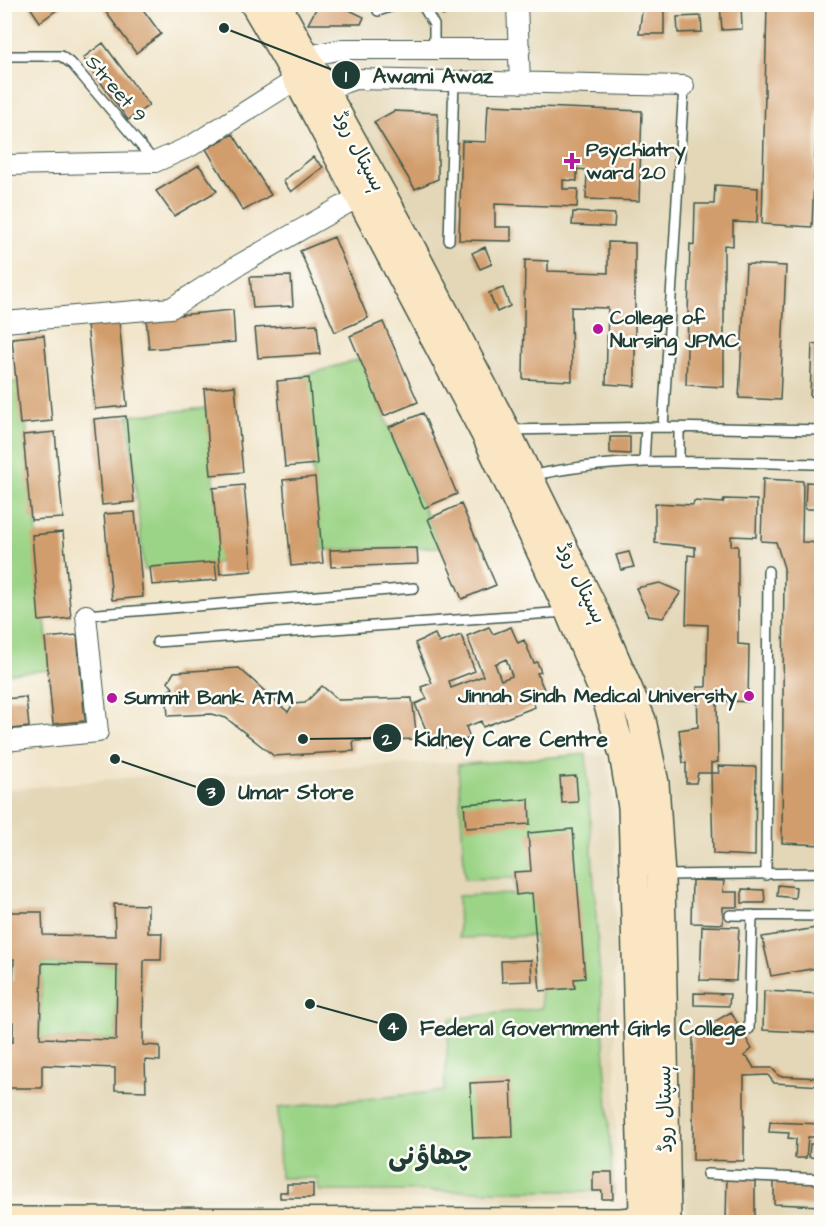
<svg xmlns="http://www.w3.org/2000/svg" width="826" height="1227" viewBox="0 0 826 1227" font-family="'Architects Daughter','Playpen Sans Arabic',sans-serif">
  <style>
    .built { fill: #e3d7b7 }
    .green { fill: #9cd487; stroke: #5e885e; stroke-width: 1.5 }
    .building { fill: #d29d6c; fill-rule: evenodd }
    .lines { fill: none; stroke-linecap: round; stroke-linejoin: round }
    .service-casing { stroke: #3e564a; stroke-width: 12 }
    .minor-casing { stroke: #3e564a; stroke-width: 22 }
    .secondary-casing { stroke: #3e564a; stroke-width: 30 }
    .service { stroke: #fff; stroke-width: 9 }
    .minor { stroke: #fff; stroke-width: 20 }
    .secondary { stroke: #fbe6c4; stroke-width: 27 }
    .poi-dot { fill: #b5179e; stroke: #fdfcf7; stroke-width: 2 }
    .labels { text-anchor: middle; dominant-baseline: central; stroke-width: 5; stroke-linejoin: round; paint-order: stroke }
    .street-label { font-size: 20px; fill: #1f3d34; stroke: #fdfcf7 }
    .poi-label { font-size: 20px; font-weight: bold; fill: #1f3d34; stroke: #fdfcf7; text-anchor: start }
    .district-label { font-size: 26px; font-weight: bold; fill: #1f3d34; stroke: #fdfcf7 }
    .leader { fill: none; stroke: #1f3d34; stroke-width: 2 }
    .callout-dot { fill: #1f3d34; stroke: #fdfcf7; stroke-width: 2 }
    .mark-label { font-size: 18px; text-anchor: middle; font-weight: bold; fill: #fff }
    .callout-label { font-size: 21px; text-anchor: middle; font-weight: bold; fill: #1f3d34; stroke: #fdfcf7; stroke-width: 5; stroke-linejoin: round; paint-order: stroke }
  </style>
  <rect width="100%" height="100%" fill="#fdfcf7"/>
  <filter id="ink" filterUnits="userSpaceOnUse"><feTurbulence type="fractalNoise" baseFrequency=".0167" numOctaves="2"/><feDisplacementMap in="SourceGraphic" scale="12" xChannelSelector="R" yChannelSelector="G"/><feConvolveMatrix kernelMatrix="1 2 1 2 8 2 1 2 1" color-interpolation-filters="sRGB"/></filter>
  <filter id="wash" filterUnits="userSpaceOnUse"><feTurbulence type="fractalNoise" baseFrequency=".008" numOctaves="4" result="noise"/><feDisplacementMap in="SourceGraphic" scale="24" xChannelSelector="R" yChannelSelector="G"/><feGaussianBlur stdDeviation="1.35" result="paint"/><feColorMatrix in="noise" values="0 0 0 0 0 0 0 0 0 0 0 0 0 0 0 0 0 1.4 0 .05"/><feComposite in="paint" operator="in"/></filter>
  <g filter="url(#wash)">
    <rect width="100%" height="100%" fill="#f1e5ca"/>
    <path class="built" d="M277,5H821V1222H687L661,876L642,720Z
      M605,755L615,809L616,1200L5,1198V790L132,777Z"/>
    <path class="green" d="M360,359L440,547L322,550L302,376Z
      M22,381L50,670L5,674V383Z
      M206,408L223,562L144,570L128,416Z
      M586,754L613,1191H319L317,1178H280L278,1108L444,1091L450,1019L542,1008L535,936L459,938L458,896L516,894L514,878L465,879L458,765Z
      M42,963L117,965L116,1040L40,1038Z"/>
    <g id="blocks">
      <path class="building" d="M28,4H65L40,22Z
        M100,4H139L161,34L136,53Z
        M436,4H463L443,16Z
        M643,4H664V34H639Z
        M720,4H741L742,29L722,30Z
        M767,4H820L822,110H817L812,227L762,224Z
        M318,5H339L364,17L361,24H308Z
        M701,16L702,32L678,33L677,17Z
        M103,43L149,105L128,120L83,58Z
        M488,105L642,111L639,201L586,199L587,170L577,169V181L563,180V189H578L577,207L495,204V227H511V241L459,240L462,141L486,142Z
        M394,111L438,113V179L415,189L374,122Z
        M233,134L271,195L243,211L206,149Z
        M313,157L323,167L291,192L283,181Z
        M199,165L217,191L174,216L156,191Z
        M715,185L758,188L757,223L733,222V246L724,245V387L686,385L690,244L694,245L695,204H714Z
        M573,212L615,214L614,227L572,225Z
        M334,237L368,318L335,332L300,251Z
        M608,242L635,243V386L606,384L608,308L571,307L572,381L523,379L525,260L548,261V271L608,273Z
        M485,247L492,264L480,269L472,253Z
        M746,264L786,266L780,400L739,398Z
        M291,276L293,306L253,308L250,277Z
        M503,288L510,306L497,312L489,293Z
        M233,310L235,342L149,349L146,318Z
        M119,320L127,406L95,409L87,323Z
        M383,322L418,402L384,416L350,336Z
        M317,324L320,354L258,358L255,328Z
        M44,335L52,421L20,424L12,338Z
        M812,344L822,345V396H810Z
        M309,378L317,464L285,467L277,381Z
        M235,386L243,472L211,475L204,389Z
        M423,413L457,494L424,508L389,427Z
        M126,416L134,502L102,505L94,419Z
        M55,432L63,518L31,520L23,435Z
        M610,437H630V454L610,453Z
        M315,477L323,563L291,566L283,480Z
        M763,479L803,481L802,542L822,543V845L782,843L784,568L776,542L761,541Z
        M806,482L822,483V509H805Z
        M244,485L252,571L220,574L213,488Z
        M724,499L757,500L756,537L731,536V546H738V644L749,645L748,702L717,700L718,762L711,763V773H719L718,766L756,767L755,856L713,854L711,773H698L696,783H686V763H683L679,730L698,727L697,687H706L708,625L686,624L688,555L695,556V547L655,543V503L693,505L694,501L723,503Z
        M461,504L496,585L462,599L428,519Z
        M135,512L143,597L112,600L104,514Z
        M63,532L71,618L39,621L32,535Z
        M417,548L418,564L331,567L330,550Z
        M629,552L634,567L621,570L616,555Z
        M215,562L217,580L152,585L150,567Z
        M660,583L681,592L663,618L649,616L636,588Z
        M489,627L493,634L511,627L518,643L524,640L534,663L537,662L541,672L537,673L546,694L532,700L535,707L483,727L481,721L466,727L470,738L445,747L440,735L430,739L415,704L427,699L421,687L432,683L415,643L435,634L439,643L461,635L475,671L449,681L451,688L483,676L467,636ZM506,659L512,676L501,680L495,664Z
        M77,635L85,721L53,724L45,638Z
        M239,668L288,712L293,704L305,703L322,686L339,700L412,698L417,739L353,741L354,751L274,756L226,718L211,714L168,716L166,692L173,688L168,682L174,672Z
        M26,697L29,727L4,730V699Z
        M576,776L578,802L562,803L560,777Z
        M529,799L530,824L466,828L464,804Z
        M573,829L585,978L574,979L575,988L540,991L532,893L516,895L514,872L531,871L528,833Z
        M692,880L724,881L723,892H738V907H723V924L691,923Z
        M778,885L796,887L795,898L777,896Z
        M742,889L764,890L765,903H742Z
        M114,904L148,905V933H162L161,960H144L143,1045L160,1046V1061L145,1060L146,1091L115,1090V1068L42,1065V1088H7L9,1059H4V1042H13V1022H4V982L13,981L14,959L4,958V942H9V912H42L43,935L115,936ZM42,963L117,965L116,1040L40,1038Z
        M702,926L739,927L736,981L700,980Z
        M822,927V967L771,976L762,937Z
        M531,960L532,981L502,982L501,961Z
        M764,991L822,994V1033L763,1030Z
        M694,993L730,994L729,1006L694,1005Z
        M731,1012L752,1049L744,1056L748,1058L754,1068H772L779,1076L822,1078V1086L774,1083L768,1075L744,1076V1161L693,1160V1031H704L705,1025H709Z
        M511,1081L513,1137L473,1138L470,1083Z
        M770,1122L822,1124V1137H808L806,1158H795L796,1139L788,1138L789,1133L769,1132Z
        M810,1144H822V1158L809,1157Z
        M593,1172H612L613,1199H602V1191H593Z
        M727,1172H755V1222H726Z
        M774,1180L822,1183V1206L774,1204Z
        M287,1184H313V1198H280V1192H287Z"/>
    </g>
  </g>
  <g filter="url(#ink)">
    <use href="#blocks" fill-opacity="0" stroke="#3e564a" stroke-width="1.5"/>
    <g class="lines">
      <g class="service-casing">
        <path id="service" d="M422,4L434,25V48
          M378,11L399,4
          M4,56H61L73,65L153,160
          M449,240L454,80
          M663,427L684,86
          M509,430L663,427L822,430
          M644,462L646,427
          M679,462V428
          M531,476C625,454 725,463 822,464
          M86,615L414,588
          M157,642L565,612
          M663,875L822,873
          M766,875L768,571
          M730,915L822,916
          M749,1029L752,915
          M707,1174L822,1179"/>
      </g>
      <g class="minor-casing">
        <path id="minor" d="M517,4L520,83
          M308,56L343,49H520
          M326,89L355,79L684,86
          M4,165L155,162L191,146L297,79
          M4,322L171,308L237,266L360,196
          M4,741L98,732L86,615"/>
      </g>
      <g class="secondary-casing">
        <path id="secondary" d="M277,4L407,239L506,430L595,611L642,720L655,783L661,876L667,1222
          M4,1221L620,1222L633,1221L643,1212L632,807L623,754L606,699L569,612L487,438L287,60L254,4"/>
      </g>
      <use href="#service" class="service"/>
      <use href="#minor" class="minor"/>
      <use href="#secondary" class="secondary"/>
    </g>
  </g>
  <g class="poi-dot">
    <path d="M569 152h6v6h6v6h-6v6h-6v-6h-6v-6h6z"/>
    <circle cx="598" cy="329" r="6"/>
    <circle cx="749" cy="696" r="6"/>
    <circle cx="112" cy="698" r="6"/>
  </g>
  <g class="labels">
    <g class="street-label">
      <text transform="translate(116 89) rotate(49)">Street 9</text>
      <text transform="translate(359 151) rotate(62)">ہسپتال روڈ</text>
      <text transform="translate(581 583) rotate(64)">ہسپتال روڈ</text>
      <text transform="translate(665 1109) rotate(-91)">ہسپتال روڈ</text>
    </g>
    <g class="poi-label">
      <text x="586" y="150">Psychiatry<tspan x="586" dy="23">ward 20</tspan></text>
      <text x="610" y="318">College of<tspan x="610" dy="23">Nursing JPMC</tspan></text>
      <text x="737" y="696" text-anchor="end">Jinnah Sindh Medical University</text>
      <text x="124" y="698">Summit Bank ATM</text>
    </g>
    <g class="district-label">
      <text x="430" y="1156">چھاؤنی</text>
    </g>
  </g>
  <path class="leader" d="M224 28L346 75M303 739L387 738M115 759L211 792M310 1004L393 1027"/>
  <g class="callout-dot">
    <circle cx="224" cy="28" r="6"/>
    <circle cx="303" cy="739" r="6"/>
    <circle cx="115" cy="759" r="6"/>
    <circle cx="310" cy="1004" r="6"/>
    <circle cx="346" cy="75" r="15"/>
    <circle cx="387" cy="738" r="15"/>
    <circle cx="211" cy="792" r="15"/>
    <circle cx="393" cy="1027" r="15"/>
  </g>
  <g class="mark-label">
    <text x="346" y="82">1</text>
    <text x="387" y="745">2</text>
    <text x="211" y="798">3</text>
    <text x="393" y="1033">4</text>
  </g>
  <g class="callout-label">
    <text x="433" y="83">Awami Awaz</text>
    <text x="511" y="746">Kidney Care Centre</text>
    <text x="296" y="799">Umar Store</text>
    <text x="583" y="1035">Federal Government Girls College</text>
  </g>
  <rect width="826" height="1227" fill="none" stroke="#fdfcf7" stroke-width="24"/>
</svg>
